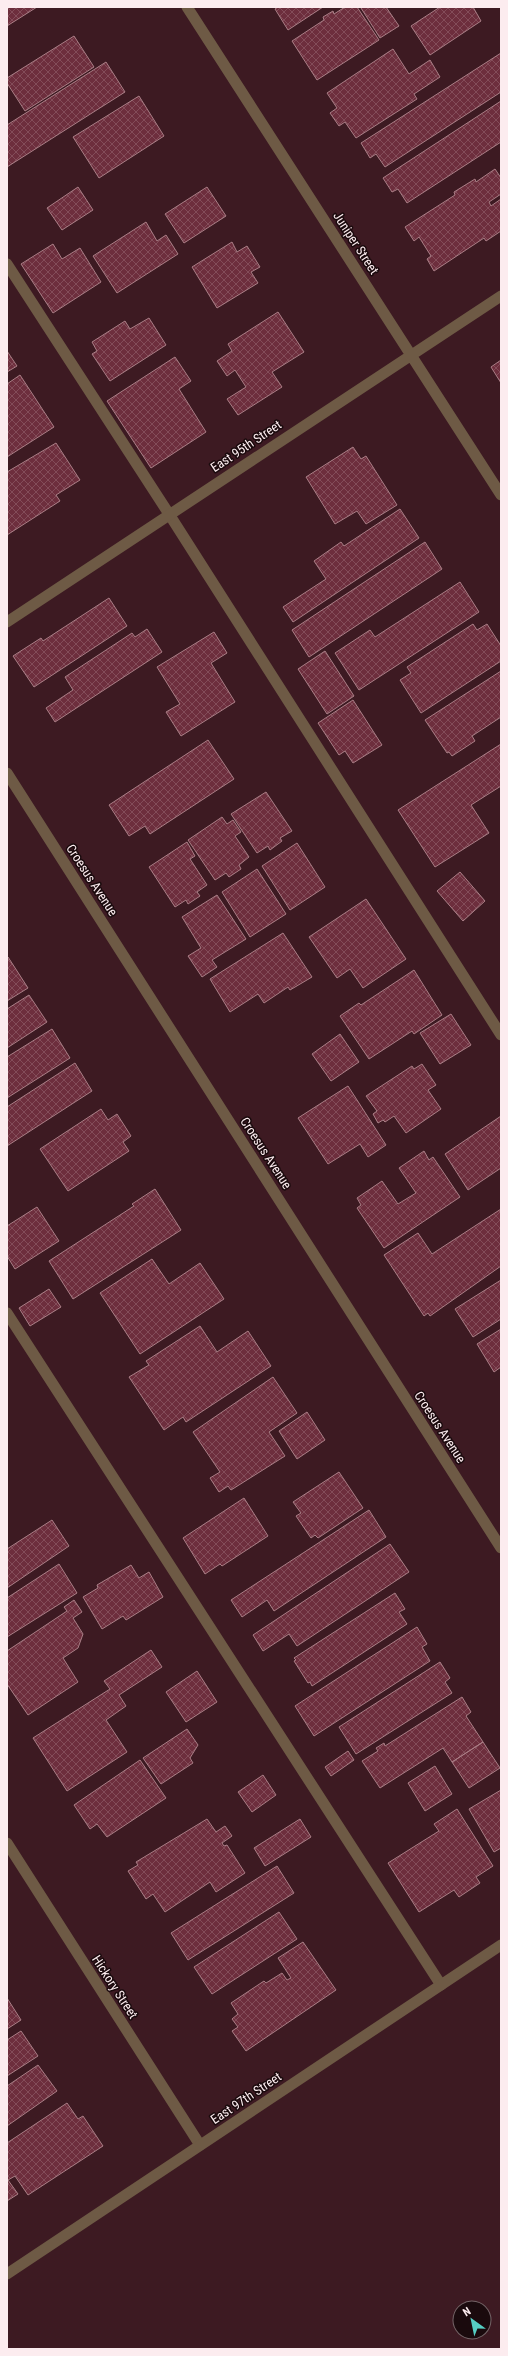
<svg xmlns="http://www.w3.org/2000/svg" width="508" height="2356" viewBox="0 0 508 2356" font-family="'Roboto Condensed',sans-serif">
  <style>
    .building { fill: url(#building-cross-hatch); stroke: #aa7e86 }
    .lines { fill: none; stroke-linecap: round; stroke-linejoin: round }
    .service { stroke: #6e5a45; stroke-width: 11 }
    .minor { stroke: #6e5a45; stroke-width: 11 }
    .tertiary { stroke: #6e5a45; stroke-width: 11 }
    .labels { text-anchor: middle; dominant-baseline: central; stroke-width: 3; stroke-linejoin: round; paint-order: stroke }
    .street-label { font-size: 13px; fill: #fcecef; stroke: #1a0a0d }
  </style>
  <defs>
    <pattern id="building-cross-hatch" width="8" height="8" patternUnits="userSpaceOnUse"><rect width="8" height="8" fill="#6d2e3d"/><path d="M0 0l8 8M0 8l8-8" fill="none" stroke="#834c59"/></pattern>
  </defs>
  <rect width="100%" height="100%" fill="#3d1a22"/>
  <path class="building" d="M7,7H37L7,26Z
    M278,7H323L288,30L275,9Z
    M345,7H357L379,40L317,80L292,41L324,20L323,17L333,11L334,14Z
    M363,7H386L399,26L380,38L361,8Z
    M440,7H473L481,21L430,55L411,26Z
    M74,36L94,67L25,111L7,83V78Z
    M393,49L409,74L430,60L440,77L414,94L417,99L356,138L345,122L339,126L330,113L337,108L327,93Z
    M501,53V92L385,167L376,154L370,158L361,143Z
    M106,62L125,92L7,167V125Z
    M139,96L164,136L99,178L73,137Z
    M501,101V142L407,203L398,189L392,192L383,178Z
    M495,169L501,178V194L489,202L491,206L501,199V231L486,241L484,238L434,271L427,259L431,256L419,237L414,241L405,227L455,195L454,192L475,179L476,182Z
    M78,187L93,210L62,230L47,208Z
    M207,187L226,216L184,243L165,214Z
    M146,222L157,241L166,235L178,254L117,293L93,256Z
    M232,242L237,252L247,246L260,267L251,272L258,283L217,308L192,267Z
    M53,244L62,259L80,248L101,282L53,313L21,264Z
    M278,312L304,352L272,372L282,387L238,415L227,399L246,387L235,370L227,376L217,361L232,351L228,344Z
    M149,318L166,345L110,381L92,354L97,351L92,342L125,321L130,329Z
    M7,351L17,366L7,372Z
    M175,357L191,381L179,389L206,432L151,468L107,401Z
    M501,360V383L491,367Z
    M20,375L54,427L7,457V384Z
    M56,443L80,480L56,495L60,501L7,535V472Z
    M353,447L361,459L366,456L397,505L366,524L357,511L335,524L306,477Z
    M400,509L419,538L293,622L283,607L326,579L314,561L341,542L344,546Z
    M425,542L442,569L309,657L292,630Z
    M460,582L479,612L359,690L335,653L370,630L375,637Z
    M109,598L127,626L34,687L13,656L41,638L43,641Z
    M473,624L477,630L487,624L501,646V661L421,713L400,680L411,673L407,667Z
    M147,629L162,652L55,722L46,708L73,690L65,677L132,633L135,637Z
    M214,632L227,653L211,663L235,702L181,736L166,712L180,704L157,667Z
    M325,651L354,696L327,714L298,669Z
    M501,671V717L472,736L475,741L452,756L449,752L447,753L425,720Z
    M353,700L382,745L353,763L345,751L339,755L318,723Z
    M208,740L234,779L150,834L145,826L129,836L109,805Z
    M501,744V786L471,805L489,833L435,867L398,810Z
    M266,792L292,831L280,838L282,841L270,850L268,846L257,853L231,814Z
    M222,817L227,824L233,820L241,832L235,836L249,857L239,865L241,869L229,877L226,873L215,880L188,840Z
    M187,842L195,856L190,859L207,885L197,892L200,896L188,904L186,900L175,907L149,867Z
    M297,843L325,887L290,910L262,866Z
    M257,869L286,914L250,937L222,892Z
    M460,872L485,901L463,921L437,891Z
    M217,895L246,939L212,960L217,967L202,977L188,956L201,948L182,917Z
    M366,899L406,959L363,988L350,969L337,978L309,937Z
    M283,933L312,977L290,990L288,987L264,1003L258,994L230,1012L210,979Z
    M8,957L28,988L7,1001V958Z
    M414,970L442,1015L414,1034L412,1031L369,1059L340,1016L359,1003L361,1005Z
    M29,995L47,1022L7,1048V1009Z
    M451,1014L471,1045L440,1064L420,1033Z
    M52,1029L70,1058L7,1098V1057Z
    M340,1034L359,1062L331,1081L312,1054Z
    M75,1063L92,1091L7,1146V1107Z
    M422,1064L436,1085L428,1090L441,1109L406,1133L394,1116L385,1122L383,1120L378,1123L373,1114L377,1111L366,1096L412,1066L414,1069Z
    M348,1086L386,1145L368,1157L360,1144L328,1164L298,1118Z
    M101,1109L108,1120L117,1114L131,1136L123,1142L129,1151L68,1191L40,1149Z
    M501,1116V1168L468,1190L445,1154Z
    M424,1151L429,1160L433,1157L460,1197L384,1248L357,1208L361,1205L357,1198L382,1181L398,1204L416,1193L399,1168Z
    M155,1189L181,1230L73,1299L49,1261L134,1206L132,1204Z
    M37,1207L59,1241L15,1269L7,1256V1226Z
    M501,1209V1266L430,1316L428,1313L424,1316L384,1255L418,1233L432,1254Z
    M152,1259L169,1284L200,1263L224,1299L140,1354L100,1293Z
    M501,1280V1319L473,1337L455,1309Z
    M49,1289L61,1307L30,1326L19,1308Z
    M200,1326L217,1352L248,1331L271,1366L186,1422L183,1417L164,1430L129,1377L149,1365L146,1361Z
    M501,1329V1367L494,1372L477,1344Z
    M273,1377L297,1413L269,1432L285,1456L231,1490L228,1486L219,1492L210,1478L220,1472L193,1432Z
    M307,1412L325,1440L297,1459L279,1431Z
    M339,1472L363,1508L318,1538L315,1535L311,1538L296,1516L301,1513L293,1502Z
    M244,1498L268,1536L222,1566L220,1564L205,1574L183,1538Z
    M369,1510L386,1537L274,1611L267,1600L242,1617L231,1600Z
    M52,1520L69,1546L7,1588V1549Z
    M390,1544L409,1572L297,1646L289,1634L263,1651L253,1635Z
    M59,1564L77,1593L7,1637V1598Z
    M131,1565L139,1578L149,1572L163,1597L126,1620L123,1616L102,1629L83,1597L98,1588L97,1585Z
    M395,1593L405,1609L399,1612L407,1624L312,1686L310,1682L308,1683L294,1661L296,1660L294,1658Z
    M74,1600L82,1612L73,1618L83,1634L78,1648L63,1658L78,1682L28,1715L7,1684V1651L67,1611L64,1607Z
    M417,1627L427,1644L422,1647L430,1661L314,1736L295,1706Z
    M151,1650L162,1667L119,1695L126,1706L106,1720L127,1752L67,1791L33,1738L110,1689L104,1681Z
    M440,1662L450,1678L445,1682L452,1693L356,1754L339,1727Z
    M197,1671L217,1702L186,1722L166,1692Z
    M462,1697L471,1712L466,1716L483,1742L452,1762L443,1748L380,1788L362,1761L378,1751L376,1748L384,1743L385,1746Z
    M187,1729L198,1745L190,1758L193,1763L161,1784L143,1758Z
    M483,1742L500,1768L469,1788L452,1762Z
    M348,1751L354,1760L331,1776L325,1767Z
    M140,1760L166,1798L107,1837L97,1824L90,1829L74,1805Z
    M435,1766L452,1794L425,1811L408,1783Z
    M263,1775L276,1795L252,1812L238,1792Z
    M501,1790V1848L494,1852L469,1809Z
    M457,1809L493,1866L476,1877L480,1883L459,1897L454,1890L419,1912L388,1863L439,1831L434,1824Z
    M207,1819L216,1832L225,1826L232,1836L222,1843L224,1846L227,1845L245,1873L216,1892L210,1882L165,1912L153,1894L146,1899L128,1871L138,1865L136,1862Z
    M300,1819L311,1837L265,1866L254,1848Z
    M277,1866L294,1893L188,1960L171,1933Z
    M279,1912L297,1939L212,1994L194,1967Z
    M303,1942L336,1990L246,2051L232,2031L238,2027L232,2019L238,2014L231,2003L264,1981L266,1983L282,1973L287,1980L291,1978L278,1958Z
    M7,1998L21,2020L7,2029Z
    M21,2031L38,2056L7,2076V2040Z
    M38,2065L57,2091L7,2126V2086Z
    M67,2103L78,2119L83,2116L103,2146L28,2195L15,2176L8,2180L18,2194L7,2201V2143Z"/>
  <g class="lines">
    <path class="service" d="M7,264L169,514L501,1035
      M7,1313L441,1985"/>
    <path class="minor" d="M187,7L501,495
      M7,622L501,296
      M7,773L501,1548
      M7,1843L200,2145"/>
    <path class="tertiary" d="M7,2274L501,1945"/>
  </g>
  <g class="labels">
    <g class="street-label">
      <text transform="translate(356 243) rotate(57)">Juniper Street</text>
      <text transform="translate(246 446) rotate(-34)">East 95th Street</text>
      <text transform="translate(92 880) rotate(57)">Croesus Avenue</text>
      <text transform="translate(266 1153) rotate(57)">Croesus Avenue</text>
      <text transform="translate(440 1427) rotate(57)">Croesus Avenue</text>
      <text transform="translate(115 1987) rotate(57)">Hickory Street</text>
      <text transform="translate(246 2098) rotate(-34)">East 97th Street</text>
    </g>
  </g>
  <rect width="508" height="2356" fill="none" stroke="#fcecef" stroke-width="16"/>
  <g transform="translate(472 2320) rotate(327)"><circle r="19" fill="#1a0a0d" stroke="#746467"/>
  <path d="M0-3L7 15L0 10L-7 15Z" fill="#56cec3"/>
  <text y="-6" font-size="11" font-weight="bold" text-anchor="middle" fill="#fcecef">N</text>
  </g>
</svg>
